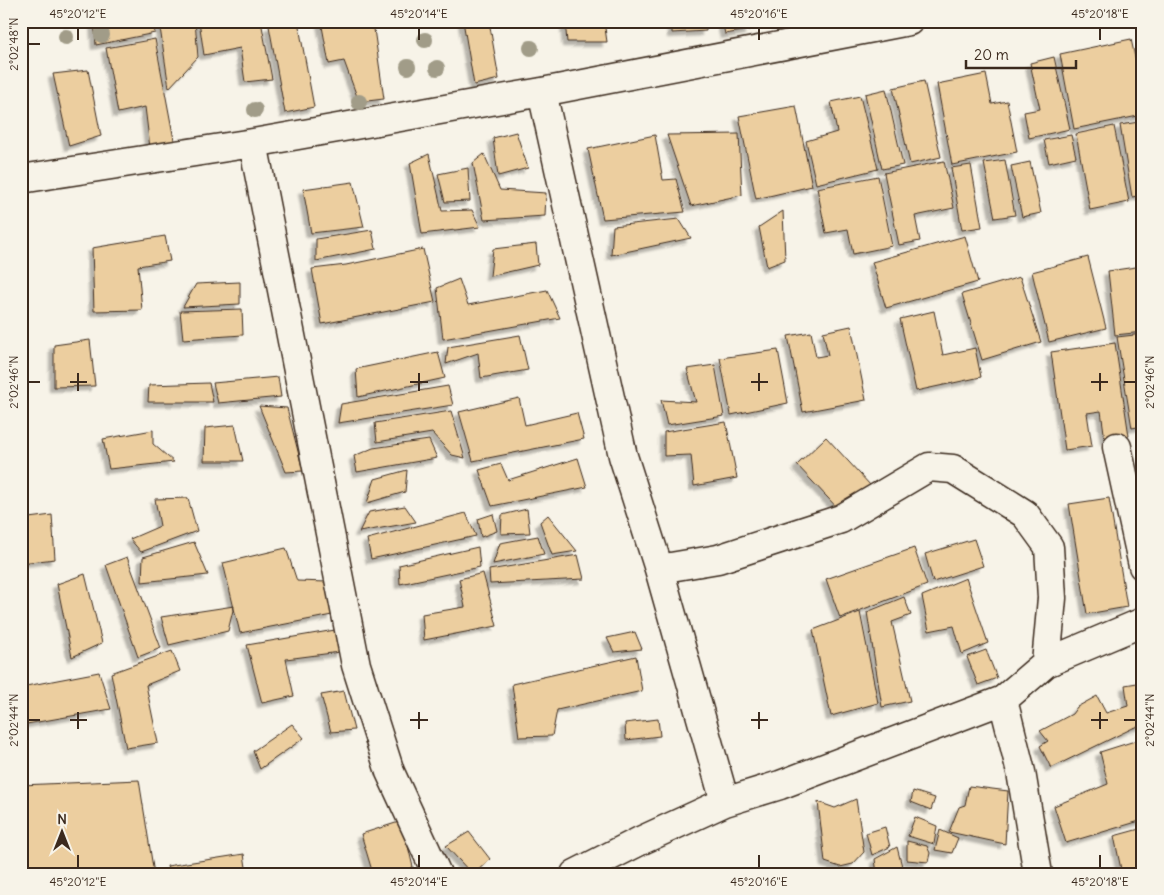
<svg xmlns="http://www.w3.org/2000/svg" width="1164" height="895" viewBox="0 0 1164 895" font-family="Delius,sans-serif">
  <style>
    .building { fill: #ecce9f; stroke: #3b2a1e; filter: url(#shadow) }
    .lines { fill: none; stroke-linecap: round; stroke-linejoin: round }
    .minor-casing { stroke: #3b2a1e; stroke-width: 31 }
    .minor { stroke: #f7f3e8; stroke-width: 28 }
    .tree { fill: #a19c88 }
    .ticks { fill: none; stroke: #3b2a1e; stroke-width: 2 }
    .neatline { fill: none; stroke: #3b2a1e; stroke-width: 2 }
    .ticks-label { font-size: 12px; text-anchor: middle; fill: #3b2a1e }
  </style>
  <defs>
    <filter id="shadow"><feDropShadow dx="-4.5" dy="4.5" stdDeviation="1" flood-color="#0004"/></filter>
  </defs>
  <rect width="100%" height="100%" fill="#f7f3e8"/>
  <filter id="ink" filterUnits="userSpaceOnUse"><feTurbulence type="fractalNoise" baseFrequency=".02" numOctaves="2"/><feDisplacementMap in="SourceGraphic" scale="10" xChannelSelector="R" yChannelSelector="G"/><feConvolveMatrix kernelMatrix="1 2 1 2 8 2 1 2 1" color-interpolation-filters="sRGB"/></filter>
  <g filter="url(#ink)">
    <path class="building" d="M94,21H153L155,33L96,45Z
      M159,21H195L198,57L169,88Z
      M199,21H261L272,79L245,82L240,48L204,55Z
      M287,21H298L314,107L285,113L269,26Z
      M321,21H336L374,29L384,99L359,102L344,61L329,64Z
      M463,21H489L499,79L474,85Z
      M565,21H604L607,42H567Z
      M672,21H706V31L672,33Z
      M722,21H748L749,30L725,34Z
      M155,39L175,145L150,148L145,107L118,113L106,48Z
      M1131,39L1143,95V115L1074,129L1060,54Z
      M1054,57L1070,129L1029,138L1024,112L1040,109L1030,63Z
      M88,70L101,136L69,146L53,74Z
      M986,74L992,104L1007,101L1017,152L952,165L937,84Z
      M924,81L941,157L910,164L893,88Z
      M886,89L903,165L882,169L865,94Z
      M860,96L878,169L816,184L806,141L837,132L831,102Z
      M796,106L812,186L756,199L739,116Z
      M1139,122L1143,142V195L1132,197L1120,125Z
      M1114,126L1129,202L1090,210L1076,134Z
      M516,132L528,168L498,176L493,138Z
      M739,134L742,195L691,206L667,135Z
      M655,135L663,180L676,179L685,212L603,219L588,149Z
      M1071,135L1076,157L1049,163L1044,140Z
      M429,154L442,211L472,210L480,227L422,234L410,163Z
      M484,154L500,190L546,193L545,216L484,220L473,163Z
      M1005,160L1015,215L995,218L984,163Z
      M944,161L954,208L915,216L920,241L899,245L884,173Z
      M1030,162L1041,213L1022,217L1011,166Z
      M971,165L982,227L962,230L951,168Z
      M468,168L470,201L445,202L438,174Z
      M878,176L892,246L853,254L848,229L826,233L817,188Z
      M353,182L364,227L311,233L303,189Z
      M783,211L785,260L767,267L759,227Z
      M679,219L691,238L611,255L613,226Z
      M372,230L376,249L316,261V239Z
      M165,236L170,261L138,266L142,310L94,311L92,248Z
      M965,236L978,282L886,308L872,262Z
      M536,244L538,265L490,276L493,249Z
      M423,249L435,302L322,324L312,269L346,265Z
      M1088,257L1106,328L1049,342L1032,272Z
      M1143,266V332L1115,335L1108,271Z
      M1020,277L1041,342L982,360L962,294Z
      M459,279L468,305L547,290L560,318L443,339L437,288Z
      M240,282V304L183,307L196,284Z
      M242,309L243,335L183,339L180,311Z
      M934,311L943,355L975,348L981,377L916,391L900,319Z
      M851,326L866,400L803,412L788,336L811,332L816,357L828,355L823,332Z
      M1143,334V426L1132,428L1117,337Z
      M520,335L528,370L481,378L478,353L446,364L448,347Z
      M90,340L95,386L54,387V345Z
      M1115,343L1129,436L1105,440L1101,411L1087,413L1092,446L1065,450L1051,352Z
      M778,350L788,403L731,415L720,358Z
      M438,352L445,378L358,397L356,369Z
      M715,365L724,416L667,425L661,400L696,402L687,369Z
      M278,377L281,397L218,403L213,383Z
      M209,383L213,402H148L149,385Z
      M448,386L453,405L338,423L341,404Z
      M519,398L525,425L577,413L584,439L473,461L459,412Z
      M259,406L287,408L303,471L286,472Z
      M451,411L465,458L452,455L432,433L377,442L375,423Z
      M726,422L737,478L694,486L691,455L664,456V432Z
      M235,425L243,461H204L205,428Z
      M153,430V444L174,462L109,469L103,439Z
      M826,437L871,486L842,513L797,465Z
      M429,440L437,458L357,472L354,456L373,448Z
      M578,458L587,487L492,506L479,470L501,464L508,480Z
      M407,470L405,492L367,503L375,479Z
      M188,498L197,531L141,552L130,539L160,526L155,499Z
      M1109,498L1127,607L1087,614L1069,504Z
      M405,506L416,522L359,532L369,512Z
      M527,509L530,533L501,534L502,515Z
      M466,513L476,536L371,559L367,539Z
      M493,514L497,531L481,537L478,519Z
      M52,515L55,559L21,563V519Z
      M548,515L577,551L552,555L540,522Z
      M538,536L544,554L493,564L500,543Z
      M974,539L983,566L933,582L925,554Z
      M194,542L208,575L142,582L143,557Z
      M478,547L480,567L400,584L399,565Z
      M286,548L297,581L327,582L332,615L240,633L223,563Z
      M914,548L927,585L840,618L826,579Z
      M578,555L584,579L490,584L489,570Z
      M127,557L161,648L138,657L106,565Z
      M483,573L497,626L424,640L422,614L465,607L459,579Z
      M85,574L102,643L72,657L57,584Z
      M966,578L988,643L962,654L954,626L929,631L922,596Z
      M904,597L911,615L892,622L910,701L882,707L867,612Z
      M234,606L228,631L169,645L161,617Z
      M860,612L878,703L831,716L813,630Z
      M335,630L340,652L286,659L294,696L262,703L247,645Z
      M635,632L642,649L614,652L607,638Z
      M986,650L997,678L978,685L967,657Z
      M172,651L180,671L146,685L158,743L126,748L111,673Z
      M636,656L642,691L557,710L552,736L519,737L512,684Z
      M99,672L111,709L21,725V687Z
      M1143,682V725L1133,728L1051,768L1040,746L1048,741L1040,731L1072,714L1077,707L1097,696L1106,713L1128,706L1125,685Z
      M344,691L354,730L331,732L321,695Z
      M658,719L660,736L626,740L625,723Z
      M292,724L304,738L260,769L253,751Z
      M1138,740L1143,758V820L1066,843L1054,806L1108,784L1100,752Z
      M139,780L154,874H21V785Z
      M969,786L1008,791L1005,844L949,832L959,807L965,805Z
      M913,791L935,798L931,810L911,802Z
      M856,799L864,852L853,864L840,867L825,862L818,802L835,808Z
      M915,817L937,826L934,844L908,836Z
      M402,821L413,867L399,874H373L361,834Z
      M885,827L890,847L872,855L866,833Z
      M1143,828V874H1122L1114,836Z
      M940,830L958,838L952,853L935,850Z
      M469,832L490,859L474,874H472L446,846Z
      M907,841L927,846L930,853L928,862L907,860Z
      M897,847L904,874H877L875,859Z
      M244,854L247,874H169L167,866Z"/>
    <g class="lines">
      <g class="minor-casing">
        <path id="minor" d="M542,92L623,456L659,569L725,802
          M253,143L356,665L390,772L437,874
          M21,179L253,143L542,92L909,21
          M1117,447L1143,566
          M659,569L718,559L841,519L929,467L953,469L1025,514L1049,547L1052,598L1046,663
          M1003,700L1021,772L1038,874
          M575,874L640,841L725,802L780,785L1003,700L1046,663L1143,622"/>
      </g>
      <use href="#minor" class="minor"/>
    </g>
    <g class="tree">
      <circle cx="102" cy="35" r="8"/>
      <circle cx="66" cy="37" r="8"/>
      <circle cx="425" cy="40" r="8"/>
      <circle cx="531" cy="48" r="8"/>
      <circle cx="408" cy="67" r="8"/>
      <circle cx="437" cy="68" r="8"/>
      <circle cx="359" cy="102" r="8"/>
      <circle cx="255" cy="110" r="8"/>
    </g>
  </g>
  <path class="ticks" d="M78,28V40M419,28V40M759,28V40M1100,28V40M28,44H40M78,373V391M419,373V391M759,373V391M1100,373V391M28,382H40M70,382H87M410,382H428M751,382H768M1091,382H1108M1124,382H1136M78,712V729M419,712V729M759,712V729M1100,712V729M28,720H40M70,720H87M410,720H428M751,720H768M1091,720H1108M1124,720H1136M78,855V868M419,855V868M759,855V868M1100,855V868"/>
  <rect width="1164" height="895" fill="none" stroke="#f7f3e8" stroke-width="55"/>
  <g transform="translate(62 832)" stroke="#f7f3e8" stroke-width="4" paint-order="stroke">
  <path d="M0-4L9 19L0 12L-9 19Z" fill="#3b2a1e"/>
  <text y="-8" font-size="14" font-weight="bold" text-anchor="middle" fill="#3b2a1e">N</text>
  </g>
  <path d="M966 60v8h110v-8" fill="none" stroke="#3b2a1e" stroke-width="2.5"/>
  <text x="974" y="60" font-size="15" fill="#3b2a1e" stroke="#f7f3e8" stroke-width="4" paint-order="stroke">20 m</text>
  <rect x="28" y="28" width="1108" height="840" class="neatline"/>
  <g class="ticks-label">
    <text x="78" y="18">45°20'12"E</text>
    <text x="419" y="18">45°20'14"E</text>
    <text x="759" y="18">45°20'16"E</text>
    <text x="1100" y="18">45°20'18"E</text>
    <text transform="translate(14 44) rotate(-90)" y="4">2°02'48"N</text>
    <text transform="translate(14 382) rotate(-90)" y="4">2°02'46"N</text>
    <text transform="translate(1150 382) rotate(-90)" y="4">2°02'46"N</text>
    <text transform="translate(14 720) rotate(-90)" y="4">2°02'44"N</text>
    <text transform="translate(1150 720) rotate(-90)" y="4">2°02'44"N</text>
    <text x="78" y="886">45°20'12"E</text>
    <text x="419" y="886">45°20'14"E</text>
    <text x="759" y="886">45°20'16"E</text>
    <text x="1100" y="886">45°20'18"E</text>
  </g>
</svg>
